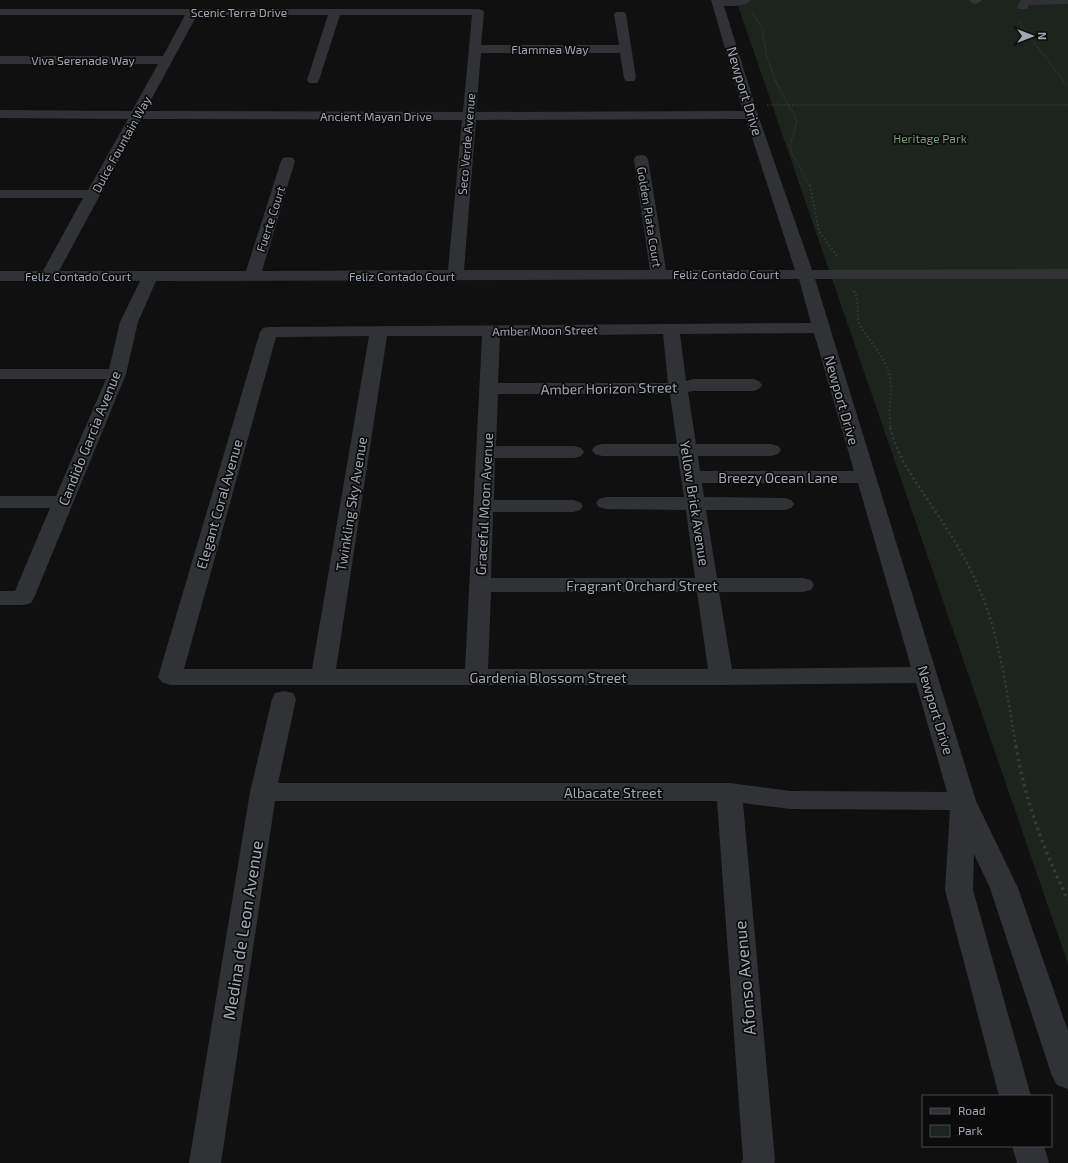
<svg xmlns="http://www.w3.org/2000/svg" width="1068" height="1163" viewBox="0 0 1068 1163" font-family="'Exo 2',sans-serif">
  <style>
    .green { fill: #1d231d }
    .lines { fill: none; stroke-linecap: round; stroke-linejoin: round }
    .path-far3 { stroke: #37393d; stroke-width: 1.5; stroke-dasharray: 1 1.5; stroke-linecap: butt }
    .path-far2 { stroke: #37393d; stroke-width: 2; stroke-dasharray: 1.5 2.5; stroke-linecap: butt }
    .path-far1 { stroke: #37393d; stroke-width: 2.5; stroke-dasharray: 2 3; stroke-linecap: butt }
    .path { stroke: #37393d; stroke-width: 3.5; stroke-dasharray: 2.5 4; stroke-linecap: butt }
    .minor { fill: #313236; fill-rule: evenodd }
    .labels { text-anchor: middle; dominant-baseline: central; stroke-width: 3.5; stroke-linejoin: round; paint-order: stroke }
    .far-street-label { font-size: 12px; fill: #a2a7b1; stroke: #0b0b0c }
    .far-park-label { font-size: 12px; fill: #7a9b7c; stroke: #0b0b0c }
    .street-label { font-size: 14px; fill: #a2a7b1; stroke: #0b0b0c }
    .near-street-label { font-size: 17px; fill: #a2a7b1; stroke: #0b0b0c }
  </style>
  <rect width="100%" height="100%" fill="#101011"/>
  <path class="green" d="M736,0H1068V964Z"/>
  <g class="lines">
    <path class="path-far3" d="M752,13L762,27L766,54L776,82L797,121L790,146L792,154L810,186
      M1018,21L1068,87
      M767,105H1068"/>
    <path class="path-far2" d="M810,185L819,231L838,257
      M854,291C860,301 856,312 859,323C868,341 886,357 890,377C893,394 887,411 891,429"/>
    <path class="path-far1" d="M890,428L896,446L903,461C925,499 953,533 972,573C999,627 1006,688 1016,747"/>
    <path class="path" d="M1016,746C1025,801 1044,850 1068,900"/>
    <path class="minor" d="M711,0H751C745,7 733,6 724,6L758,115L812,270L1068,269V279H815L976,801L1018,888L1068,1031V1089L1057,1085L1052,1076L990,888L974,854L973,890L1031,1096H999L945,890L950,810L791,809L743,803L775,1160L774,1163H741L743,1159L717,801H275L221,1163H189L250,792L272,699L275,693L284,691L293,693L296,699L278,783H729L791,791L947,792L916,683L721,685H170L162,682L158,677L260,332L263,328L269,327L811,323L799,279L156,281L138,322L126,374L34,598L31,603L23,605H0V591H15L50,508H0V496H56L106,379H0V369H109L120,322L140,281H0V271H43L83,198H0V190H88L128,119L0,118V110L132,111L158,64H0V56H163L185,15H0V9H478L482,10L484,12L481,45H619L614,14L616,12H624L626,14L636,78L634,81H626L624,78L620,53H481L476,112L743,111ZM197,15H328L307,80L309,83H317L319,80L340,15H472L463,112L145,111ZM141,119L462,120L448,270L262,271L295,161L293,158L288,157L283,158L281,161L246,271H59ZM746,119L795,270H666L648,159L646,156L641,155L636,156L634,159L650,270H464L476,120ZM814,333L854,471H700L698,456H771L778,454L781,450L778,446L771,444H696L688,392L693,391H753L759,389L762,385L759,381L753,379H693L686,381L680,334ZM663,334L668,383H498L500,336ZM369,336L312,669H184L276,337ZM387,336H482L465,669H336ZM498,394H670L677,444H602L595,446L592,450L595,454L602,456H678L684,497H606L599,499L596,503L599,507L606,509L686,510L695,578H491L493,512H573L580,510L583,506L580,502L573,500H494L495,458H574L581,456L584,452L581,448L574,446H496ZM702,483H858L911,667L732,669L719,592H803L811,590L814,585L811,580L803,578H717L706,510H784L791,508L794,504L791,500L784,498L704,497ZM491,592H697L708,669H488Z
      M969,0H981L982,1L976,4L972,3Z
      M1021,0H1068V4L1029,5L1027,9H1019L1017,7Z
      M1012,1146H1044L1049,1163H1017Z"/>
  </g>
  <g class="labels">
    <g class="far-street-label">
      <text x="239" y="12">Scenic Terra Drive</text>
      <text x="550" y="49">Flammea Way</text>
      <text x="83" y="60">Viva Serenade Way</text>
      <text x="376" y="116">Ancient Mayan Drive</text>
      <text transform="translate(121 144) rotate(-61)">Dulce Fountain Way</text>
      <text transform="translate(466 144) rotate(-85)">Seco Verde Avenue</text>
      <text transform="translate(650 217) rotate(81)">Golden Plata Court</text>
      <text transform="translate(270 219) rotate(-72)">Fuerte Court</text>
      <text x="726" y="274">Feliz Contado Court</text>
      <text x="78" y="276">Feliz Contado Court</text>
      <text x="402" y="276">Feliz Contado Court</text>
      <text transform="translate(545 330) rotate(-1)">Amber Moon Street</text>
    </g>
    <g class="far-park-label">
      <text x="930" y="138">Heritage Park</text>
    </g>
    <g class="street-label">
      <text transform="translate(745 91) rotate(73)">Newport Drive</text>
      <text transform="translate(609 388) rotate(-1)">Amber Horizon Street</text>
      <text transform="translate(842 400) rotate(74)">Newport Drive</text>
      <text transform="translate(89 438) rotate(-68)">Candido Garcia Avenue</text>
      <text x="778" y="477">Breezy Ocean Lane</text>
      <text transform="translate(695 503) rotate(81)">Yellow Brick Avenue</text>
      <text transform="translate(219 504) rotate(-74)">Elegant Coral Avenue</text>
      <text transform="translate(351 504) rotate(-81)">Twinkling Sky Avenue</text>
      <text transform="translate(484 504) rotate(-87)">Graceful Moon Avenue</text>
      <text x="642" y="585">Fragrant Orchard Street</text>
      <text x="548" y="677">Gardenia Blossom Street</text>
      <text transform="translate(936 710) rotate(73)">Newport Drive</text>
      <text x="613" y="792">Albacate Street</text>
    </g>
    <g class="near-street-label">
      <text transform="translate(242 930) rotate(-81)">Medina de Leon Avenue</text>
      <text transform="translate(744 978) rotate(-95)">Afonso Avenue</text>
    </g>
  </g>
  <rect x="922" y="1095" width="130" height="52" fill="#0b0b0c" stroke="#47494e"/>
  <rect x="930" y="1108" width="20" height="6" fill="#313236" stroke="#47494e"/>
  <text x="958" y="1115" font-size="12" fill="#a2a7b1">Road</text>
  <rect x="930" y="1125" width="20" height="12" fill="#1d231d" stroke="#47494e"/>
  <text x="958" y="1135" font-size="12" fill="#a2a7b1">Park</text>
  <g transform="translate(1032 36) rotate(90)" stroke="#0b0b0c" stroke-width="3" paint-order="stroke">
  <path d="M0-3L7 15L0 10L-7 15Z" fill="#a2a7b1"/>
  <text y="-6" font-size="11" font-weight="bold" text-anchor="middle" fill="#a2a7b1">N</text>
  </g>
</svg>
